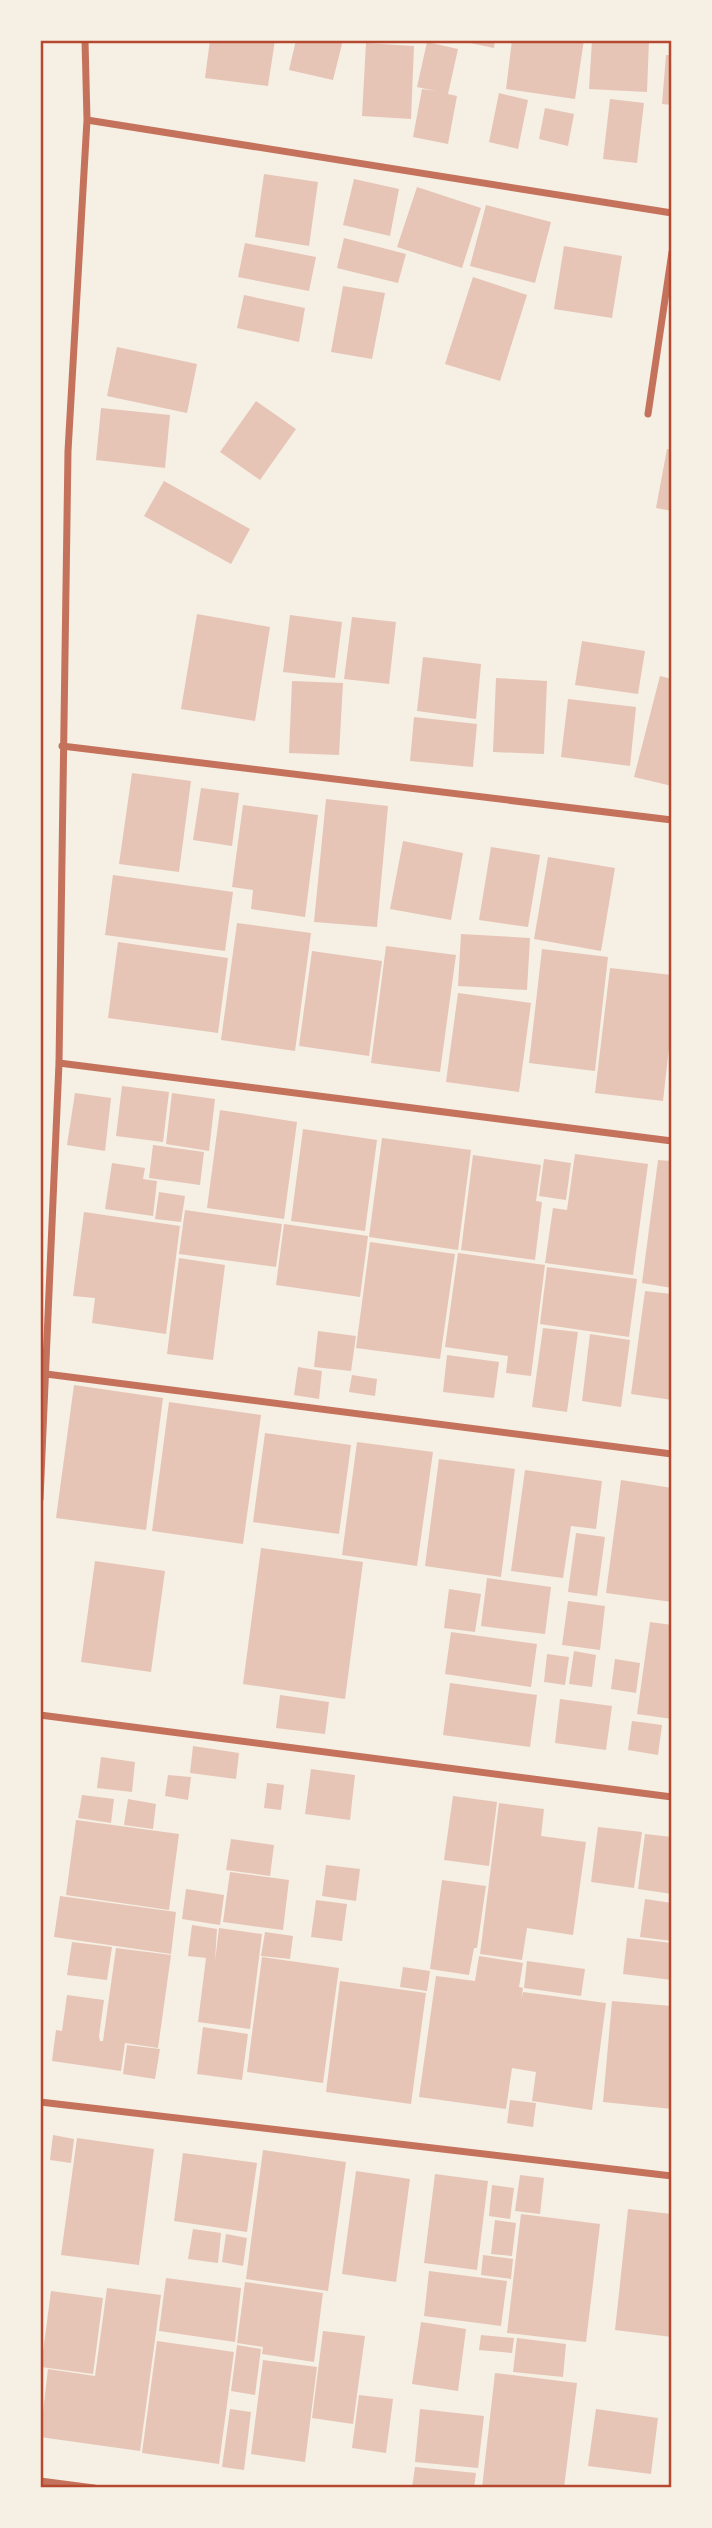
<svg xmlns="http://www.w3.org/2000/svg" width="712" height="2528" viewBox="0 0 712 2528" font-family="Quicksand,sans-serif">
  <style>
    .building { fill: #e6c5b7 }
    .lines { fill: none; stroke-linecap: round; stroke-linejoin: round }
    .minor { stroke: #c5725c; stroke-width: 7 }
    .neatline { fill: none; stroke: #b5482f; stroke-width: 2.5 }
  </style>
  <rect width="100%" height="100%" fill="#f6efe4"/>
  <path class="building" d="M210,40H275L268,86L205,78Z
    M296,40H343L333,80L289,70Z
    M456,40H495L494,48Z
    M512,40H584L575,99L506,89Z
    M592,40H649L647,92L589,89Z
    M427,42L458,49L448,94L457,96L448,144L413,137L422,89L436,91L417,87Z
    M366,43L414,46L411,119L362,116Z
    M666,55H672V105L662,104Z
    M499,93L528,100L518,149L489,142Z
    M610,99L644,103L637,163L603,159Z
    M545,108L574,114L568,146L539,139Z
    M264,174L318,182L309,246L255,237Z
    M354,179L399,189L390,236L343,225Z
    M417,187L481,208L462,268L397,247Z
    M486,205L551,222L535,283L470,266Z
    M344,238L406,254L398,283L337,268Z
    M245,243L316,257L309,291L238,277Z
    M564,246L622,256L612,318L554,309Z
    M473,277L527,295L500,381L445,364Z
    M343,286L385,293L372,359L331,352Z
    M244,295L305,308L299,342L237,328Z
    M117,347L197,364L187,413L107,396Z
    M256,401L296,429L260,480L220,452Z
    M101,408L170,415L165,468L96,460Z
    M667,449L672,450V511L656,508Z
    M164,481L250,529L231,564L144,516Z
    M197,614L270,627L255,721L181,709Z
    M290,615L342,622L335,678L283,672Z
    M352,617L396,622L389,684L344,679Z
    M582,641L645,651L638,694L575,685Z
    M423,657L481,664L476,719L417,711Z
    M660,676L672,679V786L634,777Z
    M496,678L547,681L544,754L493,752Z
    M292,681L343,683L339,755L289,753Z
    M568,699L636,707L630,766L561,757Z
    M414,717L477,724L473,767L410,761Z
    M132,773L191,781L179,872L119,864Z
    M201,788L239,793L232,846L193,840Z
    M326,799L388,806L377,927L314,922Z
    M243,805L318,815L305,917L251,909L253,890L232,887Z
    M403,841L463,853L451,920L390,909Z
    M491,847L540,855L528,927L479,920Z
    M548,857L615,868L601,951L534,939Z
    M113,875L233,892L225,951L105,935Z
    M237,923L311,933L295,1051L221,1040Z
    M461,934L530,938L527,990L458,986Z
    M118,942L228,958L218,1033L108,1018Z
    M386,946L456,955L440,1072L371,1063Z
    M542,949L608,957L595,1071L529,1063Z
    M312,951L382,961L369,1056L299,1046Z
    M610,968L672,975V1021L663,1101L595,1093Z
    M458,993L531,1003L519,1092L446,1082Z
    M122,1086L169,1092L163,1142L116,1136Z
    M75,1093L111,1098L105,1151L67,1145Z
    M172,1093L215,1099L209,1151L166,1144Z
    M220,1110L297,1122L284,1219L207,1208Z
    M303,1129L377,1140L365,1231L291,1221Z
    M382,1138L471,1150L458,1250L369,1237Z
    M153,1145L204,1152L200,1185L149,1178Z
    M575,1154L648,1164L633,1275L545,1263L553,1208L567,1210Z
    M473,1155L541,1165L536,1201L542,1202L535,1260L461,1250Z
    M544,1159L571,1163L566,1200L539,1196Z
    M658,1160L672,1161V1288L642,1283Z
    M112,1163L145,1168L143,1179L157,1181L153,1216L105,1209Z
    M159,1192L185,1196L181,1222L155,1219Z
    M185,1210L282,1224L276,1267L179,1254Z
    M84,1212L180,1226L166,1334L92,1323L95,1298L73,1296Z
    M284,1224L368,1236L360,1297L276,1285Z
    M370,1242L455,1254L440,1359L356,1348Z
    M458,1253L545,1265L531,1376L506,1373L508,1356L445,1347Z
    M179,1258L225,1265L213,1360L167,1354Z
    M547,1267L637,1279L629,1337L540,1324Z
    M645,1291L672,1294V1400L631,1394Z
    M543,1328L578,1332L567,1412L532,1407Z
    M318,1331L356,1336L351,1371L314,1367Z
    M590,1334L630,1340L621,1407L582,1401Z
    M447,1355L499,1362L494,1398L443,1392Z
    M298,1367L322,1371L319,1399L294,1395Z
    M352,1375L377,1379L375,1396L349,1392Z
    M74,1385L163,1398L146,1530L56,1518Z
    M169,1402L261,1415L243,1544L152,1531Z
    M265,1433L351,1445L339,1534L253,1522Z
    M357,1442L433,1452L417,1566L342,1555Z
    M439,1459L515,1469L501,1577L425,1566Z
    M525,1470L602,1481L596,1529L571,1526L563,1578L511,1571Z
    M621,1480L672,1488V1602L606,1593Z
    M576,1533L605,1537L597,1596L568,1592Z
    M261,1548L363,1562L345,1699L243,1684Z
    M95,1561L165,1571L151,1672L81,1662Z
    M487,1578L551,1587L545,1634L481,1626Z
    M449,1589L481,1594L475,1632L444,1628Z
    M568,1601L605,1606L600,1650L562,1645Z
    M650,1622L672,1625V1719L637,1714Z
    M451,1632L537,1644L531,1687L445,1674Z
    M574,1651L596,1655L592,1687L569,1684Z
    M547,1654L569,1657L565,1685L544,1682Z
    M615,1659L640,1663L636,1693L611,1689Z
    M450,1683L537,1695L530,1747L443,1735Z
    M280,1695L329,1702L325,1734L276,1728Z
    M560,1699L612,1706L606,1750L555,1743Z
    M632,1721L662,1725L658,1755L628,1750Z
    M193,1746L239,1753L236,1779L190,1773Z
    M101,1757L135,1762L132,1792L97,1788Z
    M311,1769L355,1775L350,1820L305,1814Z
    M168,1775L191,1777L188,1800L165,1796Z
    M267,1783L284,1785L281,1810L264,1808Z
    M82,1795L114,1799L111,1823L78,1818Z
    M453,1796L497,1802L489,1866L444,1860Z
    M128,1799L156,1804L153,1829L124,1825Z
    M499,1803L544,1809L541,1836L586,1842L573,1935L527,1928L522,1960L480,1954Z
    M76,1820L179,1834L169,1910L66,1895Z
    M598,1827L642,1832L634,1888L591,1882Z
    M645,1834L672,1837V1894L638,1889Z
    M231,1839L274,1845L270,1876L226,1870Z
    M326,1865L360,1869L356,1901L322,1896Z
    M230,1872L289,1880L283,1930L223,1922Z
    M442,1880L486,1886L477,1948H474L469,1975L430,1969Z
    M186,1889L224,1895L220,1925L182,1919Z
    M60,1896L176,1912L171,1954L54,1937Z
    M645,1899L672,1903V1941L640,1937Z
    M316,1900L347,1904L342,1941L311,1937Z
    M192,1925L217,1929L215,1961L219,1928L262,1934L250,2029L198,2022L206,1958L188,1956Z
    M265,1932L293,1936L290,1959L261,1956Z
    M627,1938L672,1943V1980L623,1974Z
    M72,1942L112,1947L107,1980L67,1975Z
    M116,1948L171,1955L158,2048L125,2043L121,2071L52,2061L56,2030L62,2031L67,1995L104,2000L99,2036L100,2041H103Z
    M479,1956L523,1963L519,1987L523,1988L521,2000L523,1992L606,2003L592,2110L532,2101L536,2072L512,2068L506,2109L419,2097L436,1976L475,1981Z
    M262,1957L339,1968L323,2083L247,2072Z
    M527,1961L585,1969L581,1996L524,1988Z
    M403,1967L430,1971L427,1991L400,1987Z
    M340,1981L426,1993L411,2104L326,2092Z
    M612,2001L672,2006V2109L603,2102Z
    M203,2027L248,2034L242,2080L197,2074Z
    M127,2045L160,2049L155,2079L123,2074Z
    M510,2100L536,2103L533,2127L507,2123Z
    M53,2135L74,2139L71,2163L50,2160Z
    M77,2138L154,2149L139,2265L61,2255Z
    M263,2150L346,2162L328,2291L246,2279Z
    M183,2153L257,2163L247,2232L174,2221Z
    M356,2171L410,2179L396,2282L342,2274Z
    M435,2174L488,2181L477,2270L424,2263Z
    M520,2175L544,2178L540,2214L515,2211Z
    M492,2185L514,2188L510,2219L489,2216Z
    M628,2209L672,2214V2337L615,2330Z
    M521,2214L600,2224L586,2342L507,2333Z
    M495,2220L516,2223L512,2256L491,2254Z
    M193,2229L221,2233L218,2263L188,2259Z
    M226,2234L247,2238L243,2266L222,2262Z
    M483,2255L513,2259L511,2279L481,2275Z
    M429,2271L507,2281L501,2326L424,2316Z
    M166,2278L241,2288L235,2342L159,2331Z
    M245,2282L323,2293L314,2362L262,2354L263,2347L237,2343Z
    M107,2288L161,2295L140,2451L40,2437L48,2369L95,2376Z
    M51,2291L103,2298L93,2374L41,2367Z
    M421,2322L466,2329L458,2391L412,2384Z
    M323,2331L365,2336L353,2424L312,2418Z
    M481,2335L514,2338L512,2353L479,2350Z
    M517,2338L566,2344L563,2377L513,2372Z
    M157,2341L234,2352L219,2464L142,2453Z
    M237,2345L261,2349L255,2395L231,2391Z
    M263,2360L317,2367L305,2462L251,2454Z
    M495,2373L577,2383L564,2488H482Z
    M359,2395L393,2399L386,2453L352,2448Z
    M230,2409L251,2412L244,2470L222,2467Z
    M420,2409L484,2416L478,2468L415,2462Z
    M596,2409L658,2418L651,2474L588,2466Z
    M415,2467L476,2473L474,2488H412Z"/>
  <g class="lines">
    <path class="minor" d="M87,120L672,213
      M648,414L672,252
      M62,746L672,820
      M59,1063L672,1141
      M46,1374L672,1454
      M40,1499L59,1063L68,451L87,120L85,40
      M40,1715L672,1797
      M40,2102L672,2176
      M40,2481L94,2488"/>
  </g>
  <rect width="712" height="2528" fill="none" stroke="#f6efe4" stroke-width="84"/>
  <rect x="42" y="42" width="628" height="2444" class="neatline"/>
</svg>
